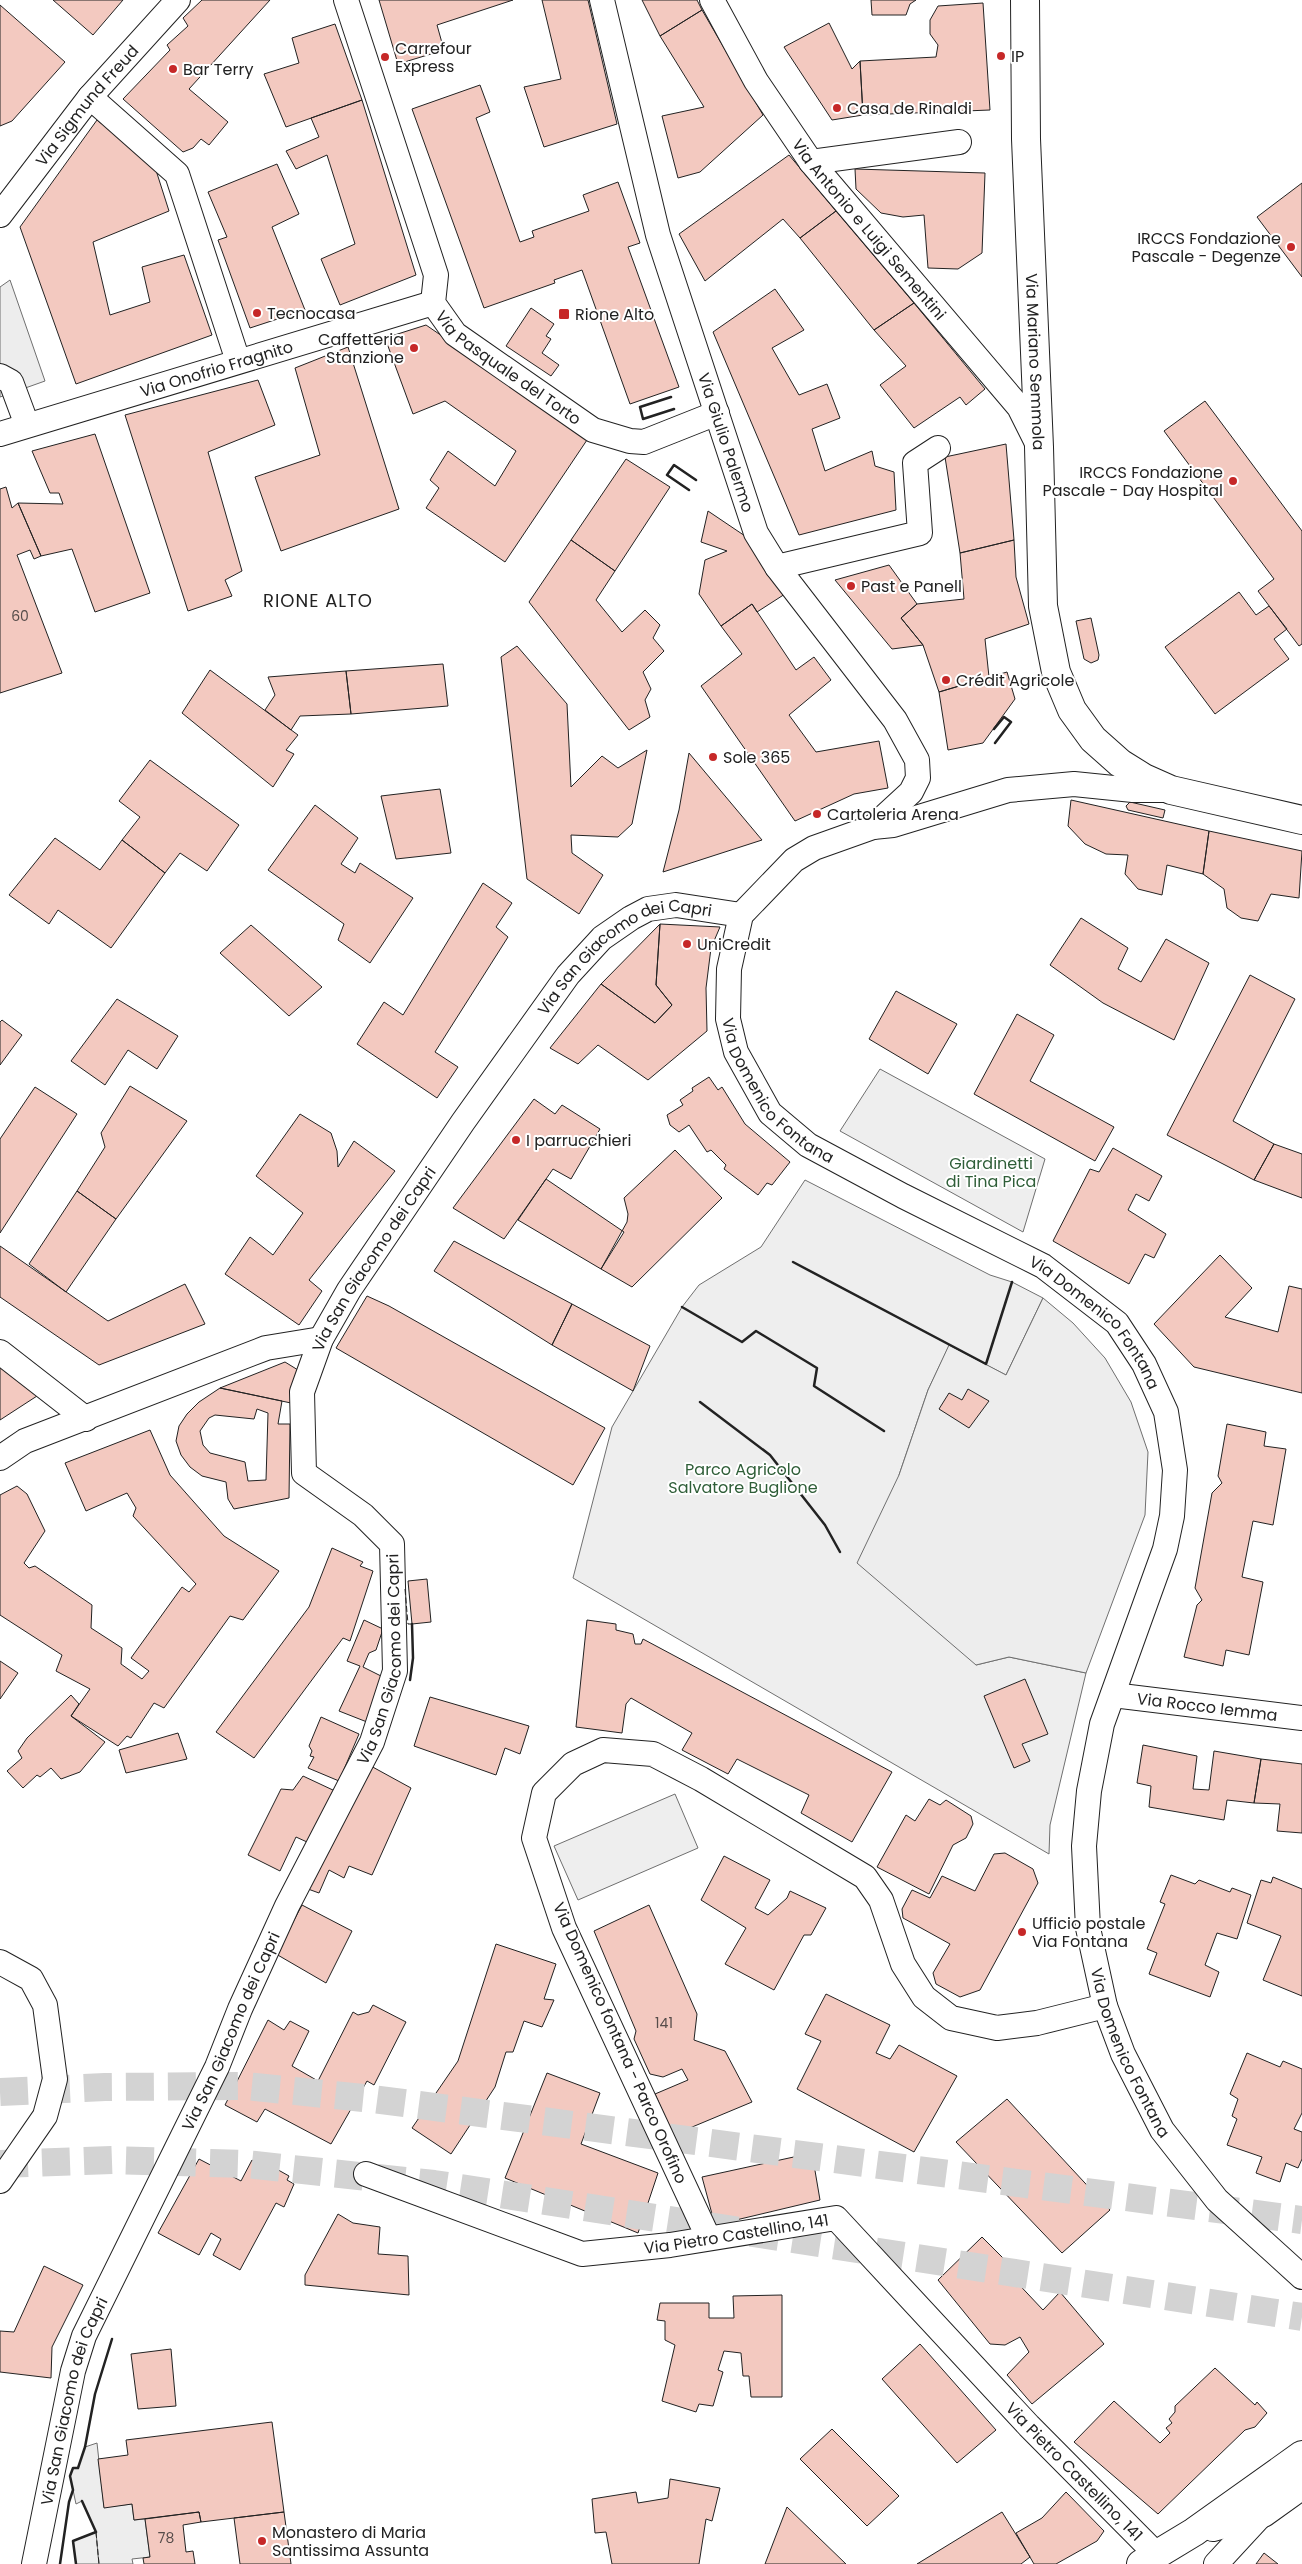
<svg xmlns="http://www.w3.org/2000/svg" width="1302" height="2564" viewBox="0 0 1302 2564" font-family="Poppins,sans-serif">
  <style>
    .green { fill: #eee; stroke: #6f6f6f }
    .parking { fill: #ededed; stroke: #6f6f6f }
    .building { fill: #f3c9c0; stroke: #222; fill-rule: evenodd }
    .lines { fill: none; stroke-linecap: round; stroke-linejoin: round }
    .highway-tunnel { stroke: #d3d3d3; stroke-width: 28; stroke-dasharray: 28 14; stroke-linecap: butt }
    .street-casing { stroke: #222; stroke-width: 26 }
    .secondary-casing { stroke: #222; stroke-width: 30 }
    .street { stroke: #fff; stroke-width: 24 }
    .secondary { stroke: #fff; stroke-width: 28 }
    .fence { stroke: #222; stroke-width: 1; stroke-dasharray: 6 2.5; stroke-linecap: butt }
    .wall { stroke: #222; stroke-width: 2.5 }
    .poi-dot { fill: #c62828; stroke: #fff; stroke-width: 2 }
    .labels { text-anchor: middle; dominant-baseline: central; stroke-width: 4; stroke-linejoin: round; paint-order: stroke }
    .number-label { font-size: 14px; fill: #564c4a }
    .poi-label { font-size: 16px; fill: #222; stroke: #fff; text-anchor: start }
    .street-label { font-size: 16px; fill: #222; stroke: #fff }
    .park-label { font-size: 16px; fill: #2f5e38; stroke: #fff }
    .neighbourhood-label { font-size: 18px; letter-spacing: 1px; fill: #222; stroke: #fff }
  </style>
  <rect width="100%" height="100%" fill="#fff"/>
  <path class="green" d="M880,1069L1045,1159L1023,1232L840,1131Z
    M805,1180L990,1275L1012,1282L1043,1298L1006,1375L949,1346L928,1390L899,1475L976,1665L1009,1657L1086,1673L1050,1825L1049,1854L573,1578L612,1427L682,1307L699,1285L761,1247Z
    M675,1794L698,1848L578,1900L554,1846Z
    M96,2532L99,2564H76L73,2541Z"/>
  <path class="parking" d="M10,280L45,381L0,397V287Z
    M1043,1298L1073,1323L1105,1358L1131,1402L1148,1452L1145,1515L1086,1673L1009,1657L976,1665L857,1563L899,1475L928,1390L949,1345L1006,1375Z
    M97,2443L104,2507L132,2504L134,2520L145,2519L150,2557L132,2559L133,2564H99L96,2532L82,2501L76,2504L70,2476L73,2468H78L85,2447Z"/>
  <path class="building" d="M53,0H123L93,35Z
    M202,0H270L189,89L228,122L209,145L201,139L193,148L183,152L123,99L170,50L167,45L188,26L183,18Z
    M379,0H513L437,25L444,50L398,64Z
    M542,0H588L617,124L544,147L524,87L561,79Z
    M642,0H697L702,10L660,36Z
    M871,0H916L910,4L906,15H872Z
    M983,3L990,110L863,115L860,61L936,57L938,45L930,34V20L938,6Z
    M0,5L65,62L12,121L0,126Z
    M702,10L763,115L700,172L678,178L662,116L704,107L660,36Z
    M829,23L852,69L860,61L863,115L832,120L784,47Z
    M335,24L362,100L286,127L264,74L299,63L292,38Z
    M480,85L490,112L476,118L520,242L534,237L532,231L589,211L583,195L618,182L640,243L628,247L679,387L630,404L582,270L554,280L555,283L484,308L412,109Z
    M362,100L416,275L340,305L321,259L355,244L327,155L296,169L286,151L319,137L311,118Z
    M97,120L154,164L169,211L93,242L110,315L150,302L142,267L184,255L212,335L76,384L20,227Z
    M789,155L836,211L800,238L783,219L705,281L679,234Z
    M277,164L299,214L272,227L305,310L250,328L218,240L227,237L208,192Z
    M855,169L985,173L982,253L958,269L928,268L924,215L903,217L881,213L856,189Z
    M1302,183V277L1257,217Z
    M836,211L914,303L874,330L800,238Z
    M775,289L804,330L772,348L799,395L827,384L840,418L812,429L825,471L872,451L875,466L894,472L896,510L799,535L713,332Z
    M914,303L985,389L966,405L960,397L914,428L880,385L906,366L874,330Z
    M531,308L554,324L546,336L551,339L542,353L559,365L551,376L506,346Z
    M426,325L589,437L505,562L426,508L439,488L430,480L448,451L495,486L516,451L445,401L413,414L385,338Z
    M348,347L399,509L281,551L255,477L320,455L295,368Z
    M258,380L275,425L208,452L242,571L225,580L232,596L188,611L125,415Z
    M1205,401L1302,531V644L1299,646L1258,591L1274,579L1164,431Z
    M95,434L150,593L95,612L72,549L41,556L18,503L63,504L59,493H50L32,451Z
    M1006,444L1014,540L960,553L945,457Z
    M626,459L670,487L615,571L571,540Z
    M6,487L12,508L18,503L41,556L34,559L30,550L17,555L62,673L0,693V489Z
    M708,511L751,540L785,594L757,612L752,604L721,626L699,594L705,560L727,551L701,542Z
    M571,540L615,571L596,600L622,632L645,610L660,625L653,638L664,651L643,672L651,689L645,700L650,717L629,730L529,602Z
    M1014,540L1016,577L1029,624L985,639L989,677L939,692L923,645L901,618L917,604L964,599L960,553Z
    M889,565L917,604L901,618L923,645L892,649L835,580Z
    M1239,592L1256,615L1269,606L1287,629L1274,639L1289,659L1215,714L1165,647Z
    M752,604L796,670L814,657L831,680L789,715L816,752L879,741L888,788L854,794L795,821L701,686L742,654L721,626Z
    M1091,618L1099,655L1098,660L1091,663L1084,659L1076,621Z
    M517,646L567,704L571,787L602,756L618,768L647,750L632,824L618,837L571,835L572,853L603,875L579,914L527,879L501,657Z
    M443,664L448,706L351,714L346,671Z
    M210,670L298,735L286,750L294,754L273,787L182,713Z
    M346,671L351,714L300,716L291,730L265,710L275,695L268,677Z
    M1007,672L1015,699L983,743L948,750L939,692Z
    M689,753L762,840L663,872L679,810Z
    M150,760L239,825L207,871L180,853L165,873L122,840L140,817L119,801Z
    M440,789L451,853L396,859L381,796Z
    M1071,800L1209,831L1203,874L1167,865L1162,895L1138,889L1125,874L1128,855L1106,854L1085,844L1068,826Z
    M1130,802L1165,810L1163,818L1128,810L1126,806Z
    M315,805L358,838L341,864L355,873L360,863L413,898L370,963L338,940L344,924L268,870Z
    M1209,831L1302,851L1299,898L1271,894L1258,921L1241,918L1227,908L1224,889L1203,874Z
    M55,838L100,870L122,840L165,873L111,948L58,910L49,924L9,895Z
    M483,883L512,903L496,927L508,937L435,1052L458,1067L437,1098L357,1044L384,1002L403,1015Z
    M1081,918L1128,948L1118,969L1141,982L1166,939L1209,963L1174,1040L1103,1003L1050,965Z
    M660,924L720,927L711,948L706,988L707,1031L648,1080L598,1045L578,1064L550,1048L601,984L655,1023L672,1005L656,985Z
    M660,924L656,985L672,1005L655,1023L601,984Z
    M251,925L322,987L289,1016L220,953Z
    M1250,975L1295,999L1233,1121L1274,1144L1254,1180L1167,1135Z
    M896,991L957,1024L928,1074L869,1039Z
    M117,999L178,1036L157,1069L128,1050L105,1085L71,1061Z
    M1017,1014L1054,1035L1030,1081L1114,1127L1095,1161L974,1094Z
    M2,1020L22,1035L0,1065V1022Z
    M709,1077L718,1090L722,1087L745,1124L790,1162L772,1185L767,1183L758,1195L724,1169L726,1165L711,1150L707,1152L689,1125L679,1132L670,1125L667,1115L683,1105L680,1100L693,1091L692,1088Z
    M130,1086L187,1121L116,1219L77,1191L105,1147L101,1133Z
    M35,1087L77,1114L0,1233V1139Z
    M534,1099L555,1114L562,1105L600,1129L571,1179L553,1169L504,1239L453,1208Z
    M300,1114L331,1133L337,1151L338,1167L354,1141L395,1171L309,1280L322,1291L299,1325L225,1274L250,1237L273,1255L303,1213L256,1176Z
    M1274,1144L1302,1154V1198L1254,1180Z
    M1113,1148L1162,1176L1149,1201L1136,1194L1128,1210L1166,1234L1154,1258L1145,1254L1129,1284L1053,1241L1090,1169L1099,1172Z
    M675,1150L722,1198L632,1287L601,1269L627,1222L628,1214L624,1198Z
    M546,1179L624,1232L601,1269L518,1220Z
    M77,1191L116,1219L66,1292L29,1264Z
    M454,1241L572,1304L552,1345L434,1271Z
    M0,1246L108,1321L185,1284L205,1324L99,1365L0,1297Z
    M1220,1255L1252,1288L1225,1317L1278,1332L1289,1286L1302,1289V1393L1194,1367L1154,1324Z
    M367,1296L389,1306L605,1428L573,1485L336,1348Z
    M572,1304L650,1346L633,1391L552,1345Z
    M1,1360L37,1396L0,1420V1361Z
    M285,1362L298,1370L291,1403L220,1388Z
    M220,1388L282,1401L278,1424H290L289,1498L234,1509L228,1499L226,1482L202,1476L190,1467L181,1455L176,1441L179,1426L187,1414L199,1402ZM257,1409L268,1413L266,1480L248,1481L245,1462L210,1453L203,1445L200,1431L209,1418L215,1415L254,1419Z
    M968,1389L989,1401L969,1428L939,1409L949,1393L962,1400Z
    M1227,1424L1266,1432L1264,1446L1286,1449L1273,1525L1253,1521L1242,1577L1263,1582L1249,1655L1226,1650L1223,1666L1184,1657L1197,1605L1202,1600L1195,1588L1212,1493L1222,1483L1218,1476Z
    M150,1430L170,1475L224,1536L279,1571L243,1620L230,1616L164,1708L154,1703L131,1738L127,1736L118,1746L71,1716L90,1689L56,1671L62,1655L0,1615V1495L17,1486L27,1494L45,1531L24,1563L29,1568L35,1566L92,1605L91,1628L122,1648L121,1664L142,1679L149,1671L131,1658L182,1587L189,1592L196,1584L133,1516L136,1508L127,1493L86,1511L65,1463Z
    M332,1548L363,1562L360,1566L373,1571L350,1641L343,1638L254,1758L216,1732L309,1607Z
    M427,1579L431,1622L412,1624L408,1581Z
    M364,1620L383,1629L376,1650L369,1653L363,1667L387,1679L367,1722L339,1711L360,1666L347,1661Z
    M587,1620L616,1624V1630L633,1634L635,1644H641L643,1639L892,1772L852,1842L801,1813L809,1795L737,1759L728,1774L682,1750L692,1733L631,1698L626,1704L622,1733L576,1727Z
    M0,1661L18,1673L0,1699Z
    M1025,1679L1048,1734L1022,1744L1030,1761L1014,1768L984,1696Z
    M71,1695L79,1704L71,1716L105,1742L80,1772L61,1779L51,1768L40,1777L37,1775L23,1788L7,1771L22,1758L18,1751L27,1738Z
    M430,1697L529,1726L520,1754L505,1748L496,1775L414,1746Z
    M321,1717L359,1734L339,1781L308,1768L314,1757L310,1756L312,1751L309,1746Z
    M178,1733L187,1759L126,1773L119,1750Z
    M1143,1745L1197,1756L1193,1789L1209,1790L1214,1751L1261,1759L1254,1803L1227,1800L1224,1820L1149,1807L1151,1786L1137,1783Z
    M1261,1759L1302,1764V1833L1277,1831L1280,1804L1254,1803Z
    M369,1765L411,1788L372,1875L349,1866L344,1878L329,1870L319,1893L308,1889Z
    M303,1776L335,1791L307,1842L296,1837L280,1871L248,1855L281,1789L293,1790Z
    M929,1799L940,1805L946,1800L971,1816L973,1824L966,1838L953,1845L929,1894L877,1867L906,1815L915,1821Z
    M1005,1853L1033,1869L1038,1883L980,1990L960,1997L936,1984L933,1973L950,1944L903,1918L902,1909L912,1890L930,1898L942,1876L975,1891L994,1854Z
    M724,1856L770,1880L755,1908L768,1915L787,1898L790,1891L826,1908L811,1935H804L774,1990L725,1964L746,1928L701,1900Z
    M1171,1875L1195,1884L1199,1880L1230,1892L1232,1888L1251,1895L1237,1939L1217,1933L1205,1965L1219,1972L1210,1997L1149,1974L1157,1953L1147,1949L1165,1904L1160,1902Z
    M1273,1877L1302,1889V1996L1263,1980L1281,1936L1247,1923L1261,1880L1271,1883Z
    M302,1905L352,1931L326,1983L276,1954Z
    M649,1905L697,2014L694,2040L725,2051L752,2102L673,2135L655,2094L688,2080L682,2069L663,2077L650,2074L634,2039L636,2031L594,1931Z
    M496,1944L556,1964L544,1999L554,2000L542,2027L524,2021L513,2052H506L495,2087L451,2154L412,2128L458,2061Z
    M826,1994L890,2025L876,2053L890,2059L899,2045L957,2076L914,2152L797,2089L821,2041L805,2034Z
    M373,2005L406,2022L374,2085L367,2081L331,2144L265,2109L257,2122L225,2105L268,2020L284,2030L290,2021L309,2031L292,2066L318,2081L353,2012L358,2015L369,2012Z
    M1247,2053L1280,2067L1283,2061L1302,2069V2113L1294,2129L1302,2132V2159L1298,2168L1286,2163L1280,2182L1256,2173L1262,2157L1227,2145L1237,2119L1232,2116L1238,2099L1230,2094Z
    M547,2073L600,2093L581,2144L658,2173L638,2233L505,2178Z
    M1007,2099L1110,2210L1062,2253L956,2142Z
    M812,2153L820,2200L715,2225L702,2177Z
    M199,2159L241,2181L252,2160L270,2171L273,2167L289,2176L287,2180L294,2184L284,2207L276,2203L240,2270L213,2255L221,2239L211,2233L199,2255L158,2233Z
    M338,2214L353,2223L380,2227L378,2254L408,2256L409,2295L305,2285V2275Z
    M982,2237L1014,2269L1011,2276L1043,2310L1060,2292L1104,2344L1032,2404L1007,2375L1029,2352L1020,2337L1005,2345L990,2344L938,2280Z
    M44,2266L83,2285L52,2347L51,2378L0,2372V2331L14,2332Z
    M782,2295V2397H751L749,2376H743L741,2353L724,2351L718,2370L723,2372L713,2406L699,2404L696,2412L662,2401L675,2345L665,2340V2321L657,2320L660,2303H709V2318H734L733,2296Z
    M920,2344L996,2430L957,2463L882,2379Z
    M171,2349L176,2406L138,2409L131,2354Z
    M1215,2368L1255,2405L1257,2402L1267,2413L1255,2427L1245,2430L1158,2514L1074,2442L1114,2401L1160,2443L1170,2433L1166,2428L1172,2423L1169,2419L1175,2412V2406Z
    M272,2422L284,2512L201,2522L199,2512L134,2520L132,2504L104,2508L98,2459L128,2455L126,2440Z
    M832,2429L899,2496L867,2526L800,2459Z
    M670,2479L720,2488L712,2521L706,2519L699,2564H612L606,2532L595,2533L592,2499L636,2492L638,2503L668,2498Z
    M1066,2492L1104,2531L1097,2541L1056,2564H1034L1016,2533L1042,2518Z
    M787,2507L846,2564H765Z
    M199,2512L201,2522L183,2525L186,2552L193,2551L195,2564H144L143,2558L150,2557L145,2519Z
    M284,2512L291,2564H240L234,2518Z
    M1002,2512L1030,2557L1021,2564H917Z
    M1264,2553L1278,2564H1256Z"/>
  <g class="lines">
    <path class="highway-tunnel" d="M0,2092L105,2087L245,2086L373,2099L1302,2220
      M0,2164L113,2160L246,2164L434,2184L1302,2317"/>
    <g class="street-casing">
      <g id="street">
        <path id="s1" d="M346,0L436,275L433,303L455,334L593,430L630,441L644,442L717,413"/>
        <path id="s2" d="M602,0L658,235L756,533L777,567L895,720L917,760L918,778L911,792L873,827"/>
        <path id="s3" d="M712,0L756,81L811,162L1019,407L1039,447"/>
        <path d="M90,97L177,174L238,361"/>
        <path d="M811,162L959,142"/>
        <path id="s4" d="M0,215L90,97L178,0"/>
        <path d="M0,376L11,382L27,425"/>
        <path id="s5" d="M0,434L433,303"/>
        <path d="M777,567L920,533L915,463L938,448"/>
        <path id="s6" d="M1169,790H1133L1074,784L1008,790L893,825L873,827L814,848L794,860L741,915L729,969L728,1019L736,1052L770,1113L808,1145L903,1196L1043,1266L1117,1323L1144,1364L1166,1412L1175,1470L1172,1516L1165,1549L1102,1724L1089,1791L1084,1846L1088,1928L1105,2006L1123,2054L1162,2130L1217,2200L1302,2277"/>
        <path d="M0,1352L86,1419"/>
        <path d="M0,1458L25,1441L266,1348L321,1339"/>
        <path id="s7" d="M1113,1695L1302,1718"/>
        <path d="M0,1962L31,1979L45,2005L55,2079L45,2116L0,2181"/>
        <path id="s8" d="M366,2174L582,2254L670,2245L836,2218L1029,2426L1156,2554"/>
        <path d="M708,2237L564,1928L534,1838L544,1793L573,1764L603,1750L653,1754L701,1779L865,1877L881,1900L903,1964L924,1997L951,2018L997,2028L1037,2023L1105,2006"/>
        <path id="s9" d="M34,2564L73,2371L84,2336L217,2067L240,2009L287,1906L372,1742L395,1671L392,1544L363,1515L304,1473L302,1392L321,1339L349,1290L463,1122L568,975L602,938L631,918L648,909L676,905L741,915"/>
        <path d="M1216,2564L1263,2513"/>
      </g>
    </g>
    <g class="secondary-casing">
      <g id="secondary">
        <path id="s10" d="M1025,0L1026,139L1039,447L1043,606L1056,672L1072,710L1093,739L1120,763L1144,778L1171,790L1302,820"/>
        <path d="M1213,2527L1263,2513L1302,2485"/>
        <path d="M1141,2564L1194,2532L1302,2455"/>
      </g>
    </g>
    <use href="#street" class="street"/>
    <use href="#secondary" class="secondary"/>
    <path class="fence" d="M405,1589L408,1624H412
      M96,2532L99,2564"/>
    <path class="wall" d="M671,397L640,407L643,419L674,409
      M689,490L667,475L674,465L696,480
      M994,729L1004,717L1011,722L995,743
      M793,1262L986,1364L1012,1282
      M682,1307L742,1342L756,1331L817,1368L814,1386L884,1431
      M700,1402L770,1455L825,1525L840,1552
      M410,1680L413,1658L412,1624
      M60,2564L69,2502L73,2490L70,2476L73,2468H78L85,2447L95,2394L112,2339
      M76,2564L73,2541L96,2532L82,2501"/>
  </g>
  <g class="poi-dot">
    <circle cx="1001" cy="56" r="5"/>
    <circle cx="385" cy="57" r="5"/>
    <circle cx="173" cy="69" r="5"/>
    <circle cx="837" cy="108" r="5"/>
    <circle cx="1291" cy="247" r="5"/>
    <circle cx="257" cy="313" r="5"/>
    <rect x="558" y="308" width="12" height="12" rx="2.5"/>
    <circle cx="414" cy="348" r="5"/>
    <circle cx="1233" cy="481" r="5"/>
    <circle cx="851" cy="586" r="5"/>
    <circle cx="946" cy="680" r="5"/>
    <circle cx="713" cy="757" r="5"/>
    <circle cx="817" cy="814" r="5"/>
    <circle cx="687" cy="944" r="5"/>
    <circle cx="516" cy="1140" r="5"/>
    <circle cx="1022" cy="1932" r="5"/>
    <circle cx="262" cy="2541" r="5"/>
  </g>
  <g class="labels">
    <g class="number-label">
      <text x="20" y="616">60</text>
      <text x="664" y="2023">141</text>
      <text x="166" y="2538">78</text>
    </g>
    <g class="poi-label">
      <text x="395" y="48">Carrefour<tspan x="395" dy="18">Express</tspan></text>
      <text x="1011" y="56">IP</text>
      <text x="183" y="69">Bar Terry</text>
      <text x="847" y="108">Casa de Rinaldi</text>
      <text x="1281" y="238" text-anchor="end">IRCCS Fondazione<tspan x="1281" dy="18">Pascale - Degenze</tspan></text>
      <text x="267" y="313">Tecnocasa</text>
      <text x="575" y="314">Rione Alto</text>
      <text x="404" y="339" text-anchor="end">Caffetteria<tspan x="404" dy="18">Stanzione</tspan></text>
      <text x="1223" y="472" text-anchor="end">IRCCS Fondazione<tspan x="1223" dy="18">Pascale - Day Hospital</tspan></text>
      <text x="861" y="586">Past e Panell</text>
      <text x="956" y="680">Crédit Agricole</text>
      <text x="723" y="757">Sole 365</text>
      <text x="827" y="814">Cartoleria Arena</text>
      <text x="697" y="944">UniCredit</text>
      <text x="526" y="1140">I parrucchieri</text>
      <text x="1032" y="1923">Ufficio postale<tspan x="1032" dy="18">Via Fontana</tspan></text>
      <text x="272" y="2532">Monastero di Maria<tspan x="272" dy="18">Santissima Assunta</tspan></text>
    </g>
    <g class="street-label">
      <text stroke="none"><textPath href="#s4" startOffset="140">Via Sigmund Freud</textPath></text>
      <text stroke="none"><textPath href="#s3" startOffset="279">Via Antonio e Luigi Sementini</textPath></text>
      <text stroke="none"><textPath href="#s10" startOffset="362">Via Mariano Semmola</textPath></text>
      <text stroke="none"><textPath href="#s1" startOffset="418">Via Pasquale del Torto</textPath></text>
      <text stroke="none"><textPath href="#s5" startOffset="226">Via Onofrio Fragnito</textPath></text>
      <text stroke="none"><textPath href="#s2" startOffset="460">Via Giulio Palermo</textPath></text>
      <text stroke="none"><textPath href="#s9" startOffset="1848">Via San Giacomo dei Capri</textPath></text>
      <text stroke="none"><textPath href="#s6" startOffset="660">Via Domenico Fontana</textPath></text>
      <text stroke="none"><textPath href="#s9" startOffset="1442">Via San Giacomo dei Capri</textPath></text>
      <text stroke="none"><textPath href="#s6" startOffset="1065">Via Domenico Fontana</textPath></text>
      <text stroke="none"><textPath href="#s9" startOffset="978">Via San Giacomo dei Capri</textPath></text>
      <text stroke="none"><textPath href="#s7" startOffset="95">Via Rocco Iemma</textPath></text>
      <text stroke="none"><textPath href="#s9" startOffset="572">Via San Giacomo dei Capri</textPath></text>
      <text transform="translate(620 2043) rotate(66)">Via Domenico fontana - Parco Orofino</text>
      <text stroke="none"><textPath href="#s6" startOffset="1845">Via Domenico Fontana</textPath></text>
      <text stroke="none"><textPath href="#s8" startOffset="386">Via Pietro Castellino, 141</textPath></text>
      <text stroke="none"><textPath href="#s9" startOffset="168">Via San Giacomo dei Capri</textPath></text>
      <text stroke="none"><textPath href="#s8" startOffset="835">Via Pietro Castellino, 141</textPath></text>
    </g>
    <g class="park-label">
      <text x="991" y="1163">Giardinetti<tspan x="991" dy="18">di Tina Pica</tspan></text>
      <text x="743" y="1469">Parco Agricolo<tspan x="743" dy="18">Salvatore Buglione</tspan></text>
    </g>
    <g class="neighbourhood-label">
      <text x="318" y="600">RIONE ALTO</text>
    </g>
  </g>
</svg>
